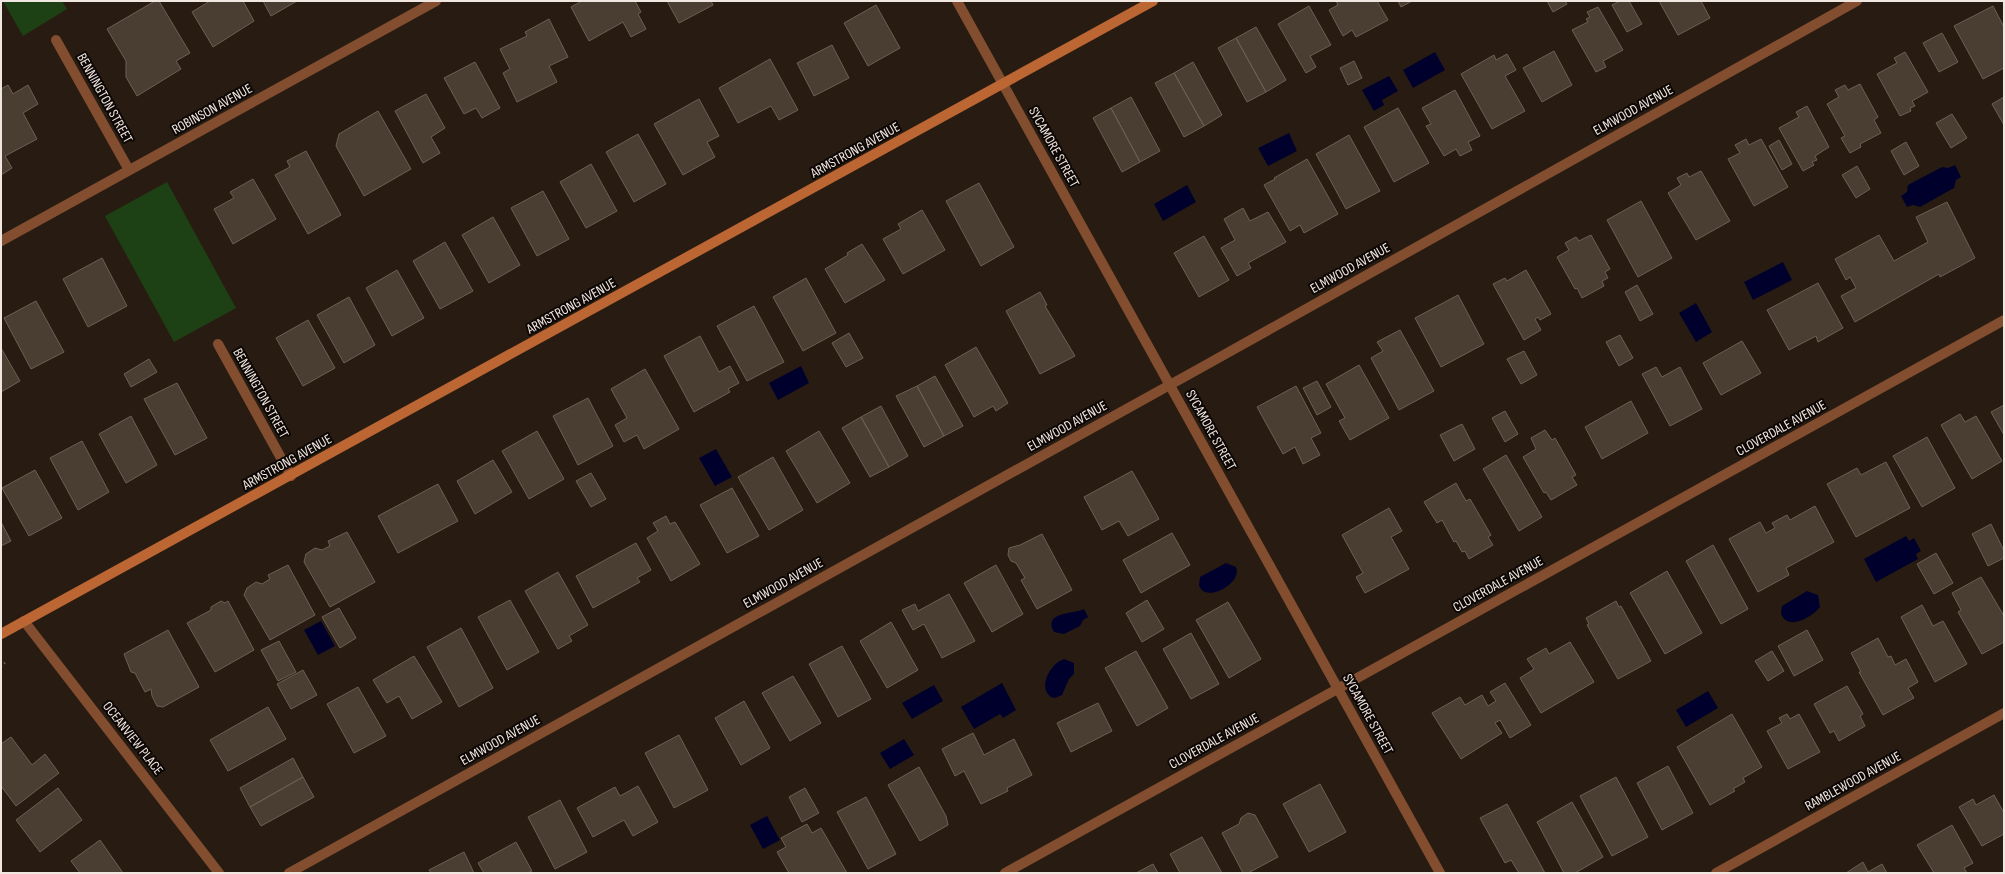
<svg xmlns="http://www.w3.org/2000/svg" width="2005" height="874" viewBox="0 0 2005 874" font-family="'Sofia Sans Condensed',sans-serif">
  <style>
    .green { fill: #1d4014 }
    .water { fill: #00002c }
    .building { fill: #4a3d32; stroke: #6d5f53 }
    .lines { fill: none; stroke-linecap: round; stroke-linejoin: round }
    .path { stroke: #796e65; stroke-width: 2.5; stroke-dasharray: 1 3; stroke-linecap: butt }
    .lane { stroke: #834d2f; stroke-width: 10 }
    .street { stroke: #834d2f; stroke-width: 10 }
    .secondary { stroke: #bc6633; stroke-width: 10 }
    .labels { text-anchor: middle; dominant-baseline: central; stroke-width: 4; stroke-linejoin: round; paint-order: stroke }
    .street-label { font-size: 14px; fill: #f0e7e0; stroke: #0d0705 }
  </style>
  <rect width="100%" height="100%" fill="#281c12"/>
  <path class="green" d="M3,1H62L67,9L23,36Z
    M167,182L236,308L174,342L105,216Z"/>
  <path class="water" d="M1435,52L1445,70L1413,88L1403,70Z
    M1389,76L1398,91L1382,100L1384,105L1374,111L1362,90Z
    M1289,133L1297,151L1268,166L1258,148Z
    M1955,165L1961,177L1956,180L1954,188L1920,207L1913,205L1907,207L1901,196L1907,192L1908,185L1942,167L1948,168Z
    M1187,185L1196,202L1163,221L1154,204Z
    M1783,262L1792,280L1753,300L1744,282Z
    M1696,303L1712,332L1696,342L1679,313Z
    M801,366L809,383L778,400L769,383Z
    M716,449L732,477L715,486L699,458Z
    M1906,536L1909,541L1914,538L1921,551L1916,554L1918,559L1876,582L1864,559Z
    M1226,563L1236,567C1243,584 1204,604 1199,585L1200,577Z
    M1807,591L1818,595L1820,607C1811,618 1788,631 1781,614L1782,606Z
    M1084,609L1088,617L1083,620L1080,626L1064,634L1054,632C1042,612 1074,614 1084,609Z
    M321,621L335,646L318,655L304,630Z
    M1064,659L1074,663V674L1069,679L1062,695L1055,698L1051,697C1037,687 1051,663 1064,659Z
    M1002,683L1016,710L1003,718L1000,714L974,729L961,707Z
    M934,685L943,701L912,719L902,703Z
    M1708,691L1718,708L1686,727L1676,710Z
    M904,739L914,755L890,769L880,753Z
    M767,816L780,840L763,849L750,825Z"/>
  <path class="building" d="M155,1H159L190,53L176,61L181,69L137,96L126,77V61L107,29Z
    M210,1H243L254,21L213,47L192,12Z
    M263,1H297L271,16Z
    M582,1H635L641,12L638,14L646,29L631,37L623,22L589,41L571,7Z
    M667,1H711L713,5L679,23Z
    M1336,1H1377L1388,20L1356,37L1352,30L1343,36L1329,10L1338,5Z
    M1398,1H1412L1401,7Z
    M1547,1H1565L1567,4L1553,12Z
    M1620,1H1629L1642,24L1627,32L1612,5Z
    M1659,1H1701L1710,18L1678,35Z
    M876,5L900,48L868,66L844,23Z
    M1309,6L1331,45L1310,56L1316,67L1306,73L1278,24Z
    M1993,6L2004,27V68L1983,79L1954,26Z
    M1598,7L1623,50L1603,61L1606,67L1596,72L1572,30L1588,22L1586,19L1590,17L1587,12Z
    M549,19L568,57L549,66L557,82L517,102L503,73L510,69L500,49L527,36L525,32Z
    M1256,27L1286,80L1266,92L1236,38Z
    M1942,33L1958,62L1939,72L1923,43Z
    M1236,38L1266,92L1247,102L1218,48Z
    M832,45L849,78L814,96L797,63Z
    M1554,51L1572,85L1542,102L1523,68Z
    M1905,52L1928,92L1912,101L1915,106L1910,108L1911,111L1900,116L1877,74L1897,63L1894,58Z
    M1507,54L1516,70L1505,76L1525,111L1492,129L1461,74L1494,55L1496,60Z
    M770,59L798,110L779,120L771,106L738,123L719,88Z
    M1354,61L1362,78L1348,85L1340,68Z
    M475,62L500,108L482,118L476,108L464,114L444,78Z
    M1193,62L1222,115L1204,126L1174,73Z
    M1174,73L1204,126L1184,137L1155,83Z
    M1860,84L1878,117L1874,120L1881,133L1860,144L1861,147L1850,153L1841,138L1845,136L1827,104L1839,97L1835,90L1845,85L1848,90Z
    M8,85L13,94L28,85L38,104L23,113L37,139L5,156L12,168L1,175V89Z
    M1455,90L1480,136L1468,142L1472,150L1460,156L1456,149L1444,156L1426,126L1431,124L1422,108Z
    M426,94L445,128L431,137L440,153L423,163L395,111Z
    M1131,97L1160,151L1140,162L1111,108Z
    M2004,97V125L1992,104Z
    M699,99L719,136L707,142L715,157L683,175L654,124Z
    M1807,106L1829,147L1815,156L1817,160L1812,162L1814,165L1803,171L1779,128L1799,117L1796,112Z
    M1111,108L1140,162L1122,172L1093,118Z
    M1398,108L1429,163L1394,182L1364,127Z
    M378,111L411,169L364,196L336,146L339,134Z
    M1952,114L1967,138L1951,148L1936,123Z
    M638,134L666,184L634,202L606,152Z
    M1349,135L1380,191L1346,209L1316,154Z
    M1746,139L1749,145L1761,139L1788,187L1754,206L1728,159L1740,153L1735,145Z
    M1779,140L1792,164L1782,170L1769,146Z
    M1906,142L1919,166L1904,175L1891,151Z
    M306,151L341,215L308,234L275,175L290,167L287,161Z
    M1307,159L1338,214L1304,233L1300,225L1290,231L1264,185L1275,179L1274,178Z
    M591,164L617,211L586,228L560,182Z
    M1857,166L1870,189L1856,198L1842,175Z
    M1701,171L1730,221L1696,240L1668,193L1681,185L1677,178L1687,173L1689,177Z
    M253,179L276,219L233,244L214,209L234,198L230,192Z
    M979,183L1014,247L981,266L946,201Z
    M543,191L569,239L537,256L511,208Z
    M1641,201L1672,258L1638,277L1607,220Z
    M1947,202L1975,258L1940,277L1939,274L1855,322L1841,296L1856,288L1850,277L1846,280L1835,259L1879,235L1894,261L1928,242L1916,217Z
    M1243,208L1250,221L1268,212L1286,242L1248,263L1251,268L1237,276L1221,248L1235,240L1224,219Z
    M922,210L945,250L903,274L883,239L901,229L898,224Z
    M493,217L520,265L489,283L462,235Z
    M1591,235L1610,269L1605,272L1608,278L1602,281L1604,286L1582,298L1577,288L1575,289L1557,257L1569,250L1565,243L1576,237L1579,241Z
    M1204,236L1229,280L1199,297L1174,253Z
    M445,242L473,291L440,309L413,261Z
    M862,244L885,280L845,303L825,269L848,255L847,253Z
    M102,258L127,306L88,327L63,279Z
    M397,270L424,318L392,336L366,288Z
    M1526,270L1551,314L1540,320L1538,317L1535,319L1541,330L1524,340L1493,284L1505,278L1507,281Z
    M806,278L836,333L803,351L773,297Z
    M1818,283L1843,328L1818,342L1816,336L1789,350L1767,310Z
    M1637,285L1653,314L1640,321L1625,292Z
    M1040,292L1047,305L1045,306L1075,356L1040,374L1006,311Z
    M1458,295L1484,344L1441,367L1415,318Z
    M349,297L375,345L344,363L317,315Z
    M36,301L64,352L31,369L4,318Z
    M754,306L784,362L747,381L717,326Z
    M308,320L335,368L303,386L276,338Z
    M1400,330L1434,391L1399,410L1371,358L1383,351L1377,342Z
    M849,333L863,358L846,367L832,343Z
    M1620,335L1633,358L1619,366L1606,342Z
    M700,336L719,372L730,366L739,383L728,389L730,392L694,412L664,356Z
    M1742,341L1761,373L1721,395L1703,363Z
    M976,347L1008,403L996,411L993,406L974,417L945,365Z
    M1,348L20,381L1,392Z
    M1524,351L1537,375L1521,384L1507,359Z
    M149,359L157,372L131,387L124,374Z
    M1359,365L1389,418L1350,440L1339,421L1345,418L1326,384Z
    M1656,367L1662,377L1680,367L1702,409L1670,426L1642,374Z
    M645,369L679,429L644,449L637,435L624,442L615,425L627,418L611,389Z
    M935,376L963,426L944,436L917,386Z
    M1317,381L1331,407L1317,415L1303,388Z
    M177,383L207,438L175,455L144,399Z
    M917,386L944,436L924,447L896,396Z
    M1296,386L1321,433L1311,438L1320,455L1303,464L1295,447L1283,454L1257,407Z
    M588,398L613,446L578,465L553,416Z
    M1631,401L1648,433L1602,459L1585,427Z
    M2004,405V435L1991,412Z
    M881,406L908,456L889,467L861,417Z
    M1505,411L1518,434L1505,442L1492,418Z
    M1960,414L1965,422L1976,416L2002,461L1972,479L1941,425Z
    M131,416L157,465L126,483L99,434Z
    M861,417L889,467L870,477L842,428Z
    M1462,424L1475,449L1454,461L1440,435Z
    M1545,430L1552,440L1555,438L1576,475L1572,477L1577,485L1551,500L1546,492L1544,493L1523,457L1536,449L1531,438Z
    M537,431L564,479L529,499L502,451Z
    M819,431L850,483L817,503L786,451Z
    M1927,437L1955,488L1922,507L1893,456Z
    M82,441L109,492L78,510L50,458Z
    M1506,455L1542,517L1519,531L1483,469Z
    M773,457L803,510L769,530L738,477Z
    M493,460L512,492L475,514L457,481Z
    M1886,462L1910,508L1856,537L1827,484L1857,468L1861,475Z
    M35,470L62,518L29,536L2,488Z
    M1132,471L1159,519L1128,536L1119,521L1102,530L1084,497Z
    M591,473L606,499L591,507L576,481Z
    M1456,483L1466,501L1470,499L1491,535L1488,537L1493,545L1469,559L1465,551L1462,552L1456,541L1454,542L1442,520L1437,523L1424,502Z
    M438,484L458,521L398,553L378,516Z
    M732,488L759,536L727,553L700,505Z
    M1815,506L1834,542L1786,568L1789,575L1758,592L1729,539L1760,522L1766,533L1775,528L1772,523L1787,515L1790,520Z
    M1389,508L1402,531L1391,537L1409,569L1365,593L1356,577L1363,573L1342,535Z
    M666,516L670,524L675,522L700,564L671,581L647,538L658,531L653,523Z
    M1,522L11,541L1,546Z
    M1991,524L2004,551V558L1988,566L1972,534Z
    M347,532L375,582L330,607L304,562L306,554L315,548L322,550L330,546L328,541Z
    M1172,533L1190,565L1141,593L1123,560Z
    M1042,534L1072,590L1037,609L1021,580L1025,578L1016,563L1011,561L1008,555L1009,548L1020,545Z
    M636,543L651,570L637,578L640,582L593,608L576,576Z
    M1713,545L1748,609L1721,624L1686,561Z
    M1936,553L1953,583L1934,594L1917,564Z
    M288,565L315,615L270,640L244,595L247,588L256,582L262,584L270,579L268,575Z
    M996,565L1023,614L992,632L964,583Z
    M1667,571L1702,633L1665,654L1630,593Z
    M558,572L588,625L569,636L572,641L558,649L525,591Z
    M1981,577L2004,616V642L1982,654L1958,612L1961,610L1952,593Z
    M949,594L975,641L942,658L924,624L913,630L902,610L915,604L918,611Z
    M510,600L539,652L507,670L478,617Z
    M1147,600L1164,629L1142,642L1126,613Z
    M221,601L225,603L228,601L254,650L215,672L187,623L211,610V607Z
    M1616,601L1619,607L1621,606L1651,661L1618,679L1587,625L1589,624L1586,618Z
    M1228,602L1261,659L1229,678L1196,620Z
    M1922,605L1933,626L1943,621L1967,664L1935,682L1901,617Z
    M339,608L356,638L340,648L322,617Z
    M891,622L918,670L887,688L860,641Z
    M461,628L493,688L459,707L427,647Z
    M168,630L199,687L163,707L157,706L152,696L151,689L145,692L135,673L131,672L124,654Z
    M1807,630L1823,660L1794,676L1778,646Z
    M1191,633L1219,684L1191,699L1163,649Z
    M1878,638L1888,657L1891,656L1895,665L1906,659L1918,682L1908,688L1914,698L1883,715L1859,672H1861L1851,653Z
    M279,641L296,672L278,681L261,650Z
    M1570,642L1594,682L1541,713L1520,678L1534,669L1527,659L1546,648L1549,654Z
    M842,646L871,699L838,717L809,664Z
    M1136,651L1168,708L1137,726L1105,668Z
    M1772,651L1784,671L1768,681L1755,661Z
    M414,656L442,702L412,719L399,696L387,703L373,680Z
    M303,670L317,695L291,709L277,684Z
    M793,676L821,723L790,741L762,693Z
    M1505,683L1531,725L1510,738L1500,720L1495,723L1502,733L1461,759L1432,713L1460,697L1465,705L1482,695L1488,706L1496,701L1490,692Z
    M1847,686L1863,714L1860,716L1865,726L1839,741L1834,731L1830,733L1814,704Z
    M358,687L386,736L354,753L327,704Z
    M744,701L770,748L741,765L715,718Z
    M1098,703L1112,731L1071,752L1057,723Z
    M268,707L286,739L228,771L210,740Z
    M1732,714L1762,767L1743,778L1745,782L1733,789L1735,791L1710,805L1677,747Z
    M1787,714L1790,719L1799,714L1820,752L1788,769L1767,731L1782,723L1779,718Z
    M973,733L984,755L1014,739L1032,775L1007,788L1008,791L981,804L964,771L955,776L942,749Z
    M679,735L708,790L674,808L645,753Z
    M11,737L32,765L45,754L59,773L16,806L1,786V744Z
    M293,758L303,777L250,807L240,788Z
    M1668,766L1693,813L1662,830L1637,783Z
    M919,767L946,816L948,825L920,841L888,785Z
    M303,777L314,797L261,826L250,807Z
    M1616,777L1648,837L1612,856L1580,796Z
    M1320,784L1346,832L1309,852L1283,804Z
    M638,786L658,822L633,836L624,820L593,837L577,808L615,787L620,796Z
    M58,788L82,820L40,852L16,820Z
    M805,788L819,813L802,822L789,797Z
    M1994,795L2004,813V834L1982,846L1959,807L1973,799L1976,805Z
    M866,797L896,854L868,869L837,812Z
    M560,800L587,852L555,869L528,817Z
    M1572,802L1603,857L1575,873H1564L1537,822Z
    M1507,804L1545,873H1519L1511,860L1505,863L1480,818Z
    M1248,813L1255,815L1278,857L1248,873H1243L1222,833L1239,824L1241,818Z
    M807,824L812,833L821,828L847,873H789L777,852L786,847L781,838Z
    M1952,825L1973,863L1964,868L1967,873H1934L1917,845Z
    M1202,837L1222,873H1180L1170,854Z
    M100,840L123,873H80L71,861Z
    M516,842L532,871L527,873H484L478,863Z
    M464,852L474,873H431L429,870Z
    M1863,862L1868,872L1882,864L1887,873H1846Z
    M1153,864L1158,873H1136Z"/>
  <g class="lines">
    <path class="path" d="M1,666L6,662"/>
    <path class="lane" d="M56,40L129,170
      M218,344L291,476"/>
    <path class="street" d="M957,1L1440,873
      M1,241L436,1
      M24,621L219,873
      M289,873L1204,366L1857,1
      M1005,873L2004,320
      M1716,873L2004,713"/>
    <path class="secondary" d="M1,634L1153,1"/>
  </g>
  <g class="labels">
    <g class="street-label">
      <text transform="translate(105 98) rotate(61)">BENNINGTON STREET</text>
      <text transform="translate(212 109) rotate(-29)">ROBINSON AVENUE</text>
      <text transform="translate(1633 110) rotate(-29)">ELMWOOD AVENUE</text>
      <text transform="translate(1054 147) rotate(61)">SYCAMORE STREET</text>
      <text transform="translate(855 150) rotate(-29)">ARMSTRONG AVENUE</text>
      <text transform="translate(1350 268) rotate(-29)">ELMWOOD AVENUE</text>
      <text transform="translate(571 306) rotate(-29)">ARMSTRONG AVENUE</text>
      <text transform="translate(261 393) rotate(61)">BENNINGTON STREET</text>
      <text transform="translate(1067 426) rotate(-29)">ELMWOOD AVENUE</text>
      <text transform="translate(1781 428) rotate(-29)">CLOVERDALE AVENUE</text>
      <text transform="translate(1211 430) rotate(61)">SYCAMORE STREET</text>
      <text transform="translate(287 462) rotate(-29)">ARMSTRONG AVENUE</text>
      <text transform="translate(783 583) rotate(-29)">ELMWOOD AVENUE</text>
      <text transform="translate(1498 584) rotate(-29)">CLOVERDALE AVENUE</text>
      <text transform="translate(1368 714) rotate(61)">SYCAMORE STREET</text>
      <text transform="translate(133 738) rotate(52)">OCEANVIEW PLACE</text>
      <text transform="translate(500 740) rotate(-29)">ELMWOOD AVENUE</text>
      <text transform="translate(1214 741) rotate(-29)">CLOVERDALE AVENUE</text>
      <text transform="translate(1853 781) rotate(-29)">RAMBLEWOOD AVENUE</text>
    </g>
  </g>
  <rect width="2005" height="874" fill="none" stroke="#f0e7e0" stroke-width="4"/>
</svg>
